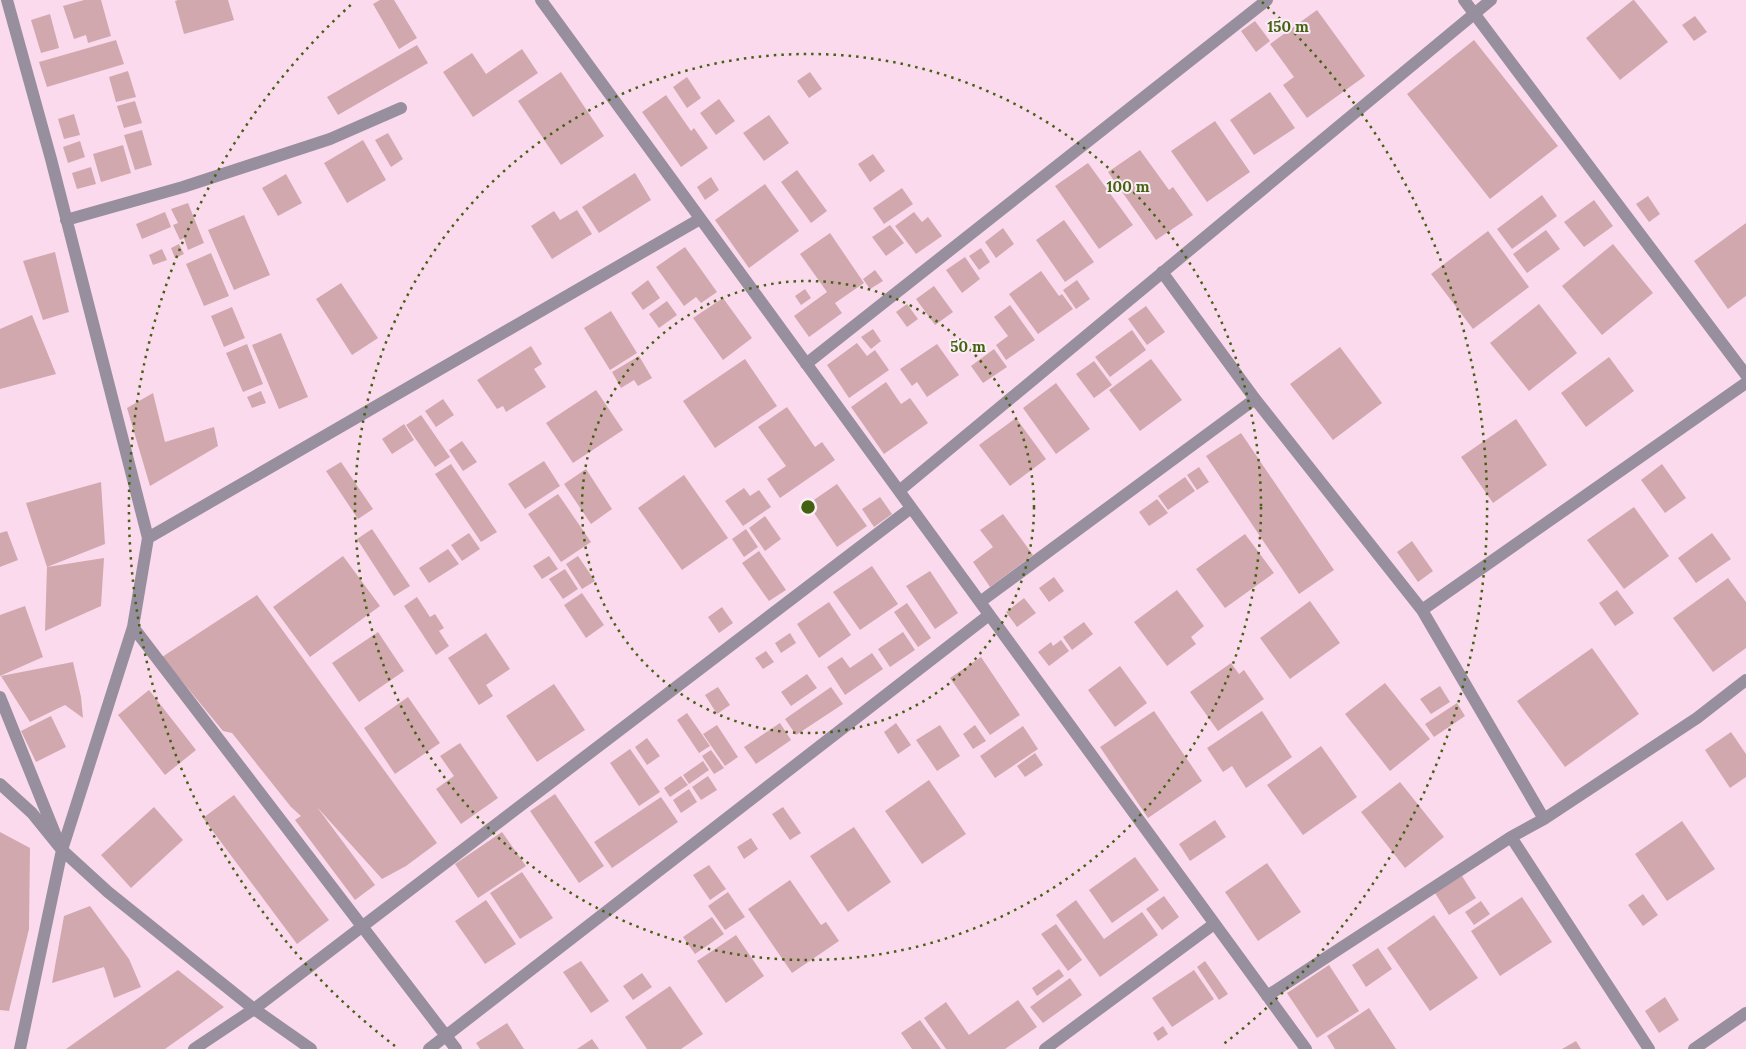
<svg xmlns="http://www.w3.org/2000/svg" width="1746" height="1049" viewBox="0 0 1746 1049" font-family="Lora,serif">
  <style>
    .building { fill: #d1a8ad }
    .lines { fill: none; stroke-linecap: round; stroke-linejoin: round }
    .minor { stroke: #978f9d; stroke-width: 12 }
    .ring { fill: none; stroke: #446112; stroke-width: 2.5; stroke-dasharray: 2.5 5 }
    .centre { fill: #446112; stroke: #fbeef6; stroke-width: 2.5 }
    .ring-label { font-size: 15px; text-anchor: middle; font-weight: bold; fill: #446112; stroke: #fbeef6; stroke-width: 4; stroke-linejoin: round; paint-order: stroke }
  </style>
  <rect width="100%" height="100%" fill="#fbdaee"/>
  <path class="building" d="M84,0H101L111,36L88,43L86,35L74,39L63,6Z
    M178,0H228L234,20L184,34L175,1Z
    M380,0H394L417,38L399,49L373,4Z
    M1633,0H1634L1668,42L1620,80L1586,38Z
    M1317,10L1365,76L1307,118L1283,85L1294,77L1270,44Z
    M50,14L59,48L41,53L31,20Z
    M1695,16L1707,32L1694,41L1682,25Z
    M1255,21L1270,41L1256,52L1241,31Z
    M116,40L124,64L47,87L39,62Z
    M1474,40L1558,146L1490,199L1407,94Z
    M417,45L428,63L338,115L327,97Z
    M522,49L538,73L473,117L443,72L472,53L486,74Z
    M128,71L136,97L116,102L109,77Z
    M561,72L604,136L561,165L518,101Z
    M810,72L822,89L809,98L797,81Z
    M687,77L701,98L687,108L673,87Z
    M1270,92L1295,128L1254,155L1230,120Z
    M666,95L691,131L694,128L708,148L681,167L642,112Z
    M719,99L735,121L716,135L700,113Z
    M135,101L142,123L124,128L117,106Z
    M74,114L80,135L64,139L58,119Z
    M769,115L789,143L764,161L743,133Z
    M1215,121L1250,172L1207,202L1171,151Z
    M142,130L152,165L135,170L124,135Z
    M388,133L403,159L391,167L375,140Z
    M363,140L386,180L347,203L324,163Z
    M80,141L85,157L68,163L63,147Z
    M123,145L131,173L101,182L93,154Z
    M1140,150L1169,190L1173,187L1193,215L1156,240L1108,172Z
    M873,154L885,171L870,182L858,164Z
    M1088,163L1133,225L1099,249L1055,186Z
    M91,167L96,184L77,189L72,173Z
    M797,170L827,211L811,223L781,182Z
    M635,173L651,200L599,233L582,207Z
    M286,174L302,203L278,216L262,188Z
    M711,177L719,190L705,200L697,187Z
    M765,184L799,231L749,268L715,220Z
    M902,188L913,204L884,224L873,208Z
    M1542,195L1557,216L1512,249L1497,229Z
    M1648,196L1660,214L1649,222L1636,204Z
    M1594,200L1613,226L1584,247L1564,222Z
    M188,203L204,243L188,250L184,238L180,240L173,225L178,223L171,209Z
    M577,210L592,234L552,259L531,226L554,211L560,220Z
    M165,212L171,227L142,239L136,224Z
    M914,212L922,222L928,217L942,236L916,254L895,226Z
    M244,215L270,275L234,290L208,230Z
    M1064,220L1094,262L1065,282L1036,240Z
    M1746,223V296L1728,309L1694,261Z
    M890,225L904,243L886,256L872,237Z
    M1003,228L1014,244L996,258L985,242Z
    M1546,230L1560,249L1527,273L1513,254Z
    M1488,231L1529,287L1473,329L1431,274Z
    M830,233L864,283L835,303L842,313L809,337L794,316L827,292L800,254Z
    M179,244L184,254L175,258L171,248Z
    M1613,244L1653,293L1602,335L1562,286Z
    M685,247L717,292L701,303L696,297L684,306L656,267Z
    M981,248L990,262L979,270L969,256Z
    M162,249L167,260L153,265L149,255Z
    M55,252L69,312L43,320L23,261Z
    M211,253L229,296L204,306L186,264Z
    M965,257L980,279L962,293L946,270Z
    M875,270L883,281L870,289L863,279Z
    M1041,271L1059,296L1062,294L1073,309L1038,334L1009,294Z
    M648,280L660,298L643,310L631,293Z
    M1077,280L1090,299L1076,309L1063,290Z
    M341,283L378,338L352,355L316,299Z
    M934,286L953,312L935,325L916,299Z
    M805,289L811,298L801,305L795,296Z
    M723,298L752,338L723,360L693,318Z
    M667,301L677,315L659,328L649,314Z
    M907,304L918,319L907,327L896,312Z
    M1539,304L1577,353L1529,391L1490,343Z
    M1010,305L1035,340L1006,360L996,345L1008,336L994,317Z
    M1146,306L1165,332L1147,345L1128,319Z
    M232,307L245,338L224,347L211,316Z
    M611,311L637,353L610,370L584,328Z
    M32,315L56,374L0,389V329Z
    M873,329L881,341L871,349L861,337Z
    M1132,330L1146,350L1110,377L1095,357Z
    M281,333L308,397L279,409L252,345Z
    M857,343L867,356L875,350L889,370L849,398L827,365Z
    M247,344L263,384L243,392L226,353Z
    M937,344L959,375L927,397L917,382L912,386L900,369Z
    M531,346L542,364L534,369L546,387L506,412L503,406L497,409L477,380Z
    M1340,347L1382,403L1333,440L1290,384Z
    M994,349L1007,367L983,383L971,366Z
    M639,356L652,378L638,386L634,380L621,388L612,372Z
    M1609,357L1634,391L1586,427L1561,393Z
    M745,359L777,406L715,448L683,401Z
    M1151,359L1182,400L1140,431L1109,390Z
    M1094,361L1112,385L1094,398L1076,374Z
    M886,382L901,404L910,398L928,423L884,454L851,407Z
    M1056,383L1090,429L1056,454L1023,408Z
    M596,390L623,430L573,463L546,423Z
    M261,391L266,403L252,408L247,397Z
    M153,393L165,442L214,427L218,446L150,486L127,408Z
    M443,399L454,415L436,427L425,411Z
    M787,407L815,447L822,442L835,460L780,498L767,479L786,466L758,427Z
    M421,415L450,457L435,467L406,425Z
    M1016,418L1046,459L1010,486L979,445Z
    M1516,419L1547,465L1493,503L1461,457Z
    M404,424L414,440L392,454L382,439Z
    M1241,433L1334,570L1299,594L1206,456Z
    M462,441L477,462L463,471L449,450Z
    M544,461L560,486L525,509L508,484Z
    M341,462L373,509L358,519L326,471Z
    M451,464L497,532L481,542L435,474Z
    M1662,464L1686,498L1665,513L1641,480Z
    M1199,467L1209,482L1197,490L1187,475Z
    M586,469L612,509L591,524L564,484Z
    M684,475L728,538L682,570L638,508Z
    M1185,477L1195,491L1168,510L1158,496Z
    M101,482L105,544L47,567L104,558L101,606L45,631L47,567L26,503Z
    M837,484L867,526L837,547L808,504Z
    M744,488L750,496L759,490L771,507L743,526L725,501Z
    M558,494L591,542L561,562L528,514Z
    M880,497L892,514L874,527L862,509Z
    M1157,499L1168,513L1149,526L1139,512Z
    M1634,507L1669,556L1624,589L1587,540Z
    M1003,514L1033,555L990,587L973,562L993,547L980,530Z
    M765,516L781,539L765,551L749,528Z
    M372,529L410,586L394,596L357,539Z
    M746,529L758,547L744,557L732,539Z
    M7,531L18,560L0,567V533Z
    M469,533L480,549L462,561L451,545Z
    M1712,533L1731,559L1696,583L1678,558Z
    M1245,534L1274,573L1225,608L1196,569Z
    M1412,541L1433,571L1418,582L1397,552Z
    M448,549L459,564L429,583L419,568Z
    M759,551L786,590L769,601L742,563Z
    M343,556L380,606L310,657L273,607Z
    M549,556L558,569L542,579L533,566Z
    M578,556L595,581L582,589L566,564Z
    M872,566L898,604L860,630L833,592Z
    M565,569L578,589L563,599L549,579Z
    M930,571L958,613L935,629L906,586Z
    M1054,577L1064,591L1049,602L1039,588Z
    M1728,578L1746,602V648L1713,672L1673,618Z
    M1177,590L1204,626L1191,637L1196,644L1167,666L1134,622Z
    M1617,590L1634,613L1615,626L1599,603Z
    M582,593L604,625L586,638L564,605Z
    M257,595L437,843L406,866L382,879L317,807L375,885L355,900L295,820L301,816L291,807L232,733L223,731L162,657Z
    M417,597L430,617L435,614L444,628L439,631L449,646L436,655L404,606Z
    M1024,598L1036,613L1017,627L1006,612Z
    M1310,601L1340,643L1290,679L1260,638Z
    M829,602L851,635L819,658L797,624Z
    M907,603L931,638L918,647L894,612Z
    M25,606L43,657L0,676V615Z
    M722,607L733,623L719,633L708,617Z
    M1084,622L1093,634L1072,650L1063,637Z
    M378,632L404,671L359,702L332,663Z
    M903,632L915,650L890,667L878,649Z
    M486,633L510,669L486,685L493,696L479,705L448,658Z
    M790,633L796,643L781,653L775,643Z
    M1061,640L1069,651L1049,666L1038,652L1051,642L1053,646Z
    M1592,648L1639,714L1565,767L1517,701Z
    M766,651L774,662L763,669L755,658Z
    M872,653L883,669L845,695L827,667L842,657L850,668Z
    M981,657L1020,715L990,735L950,678Z
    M73,662L81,697L83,718L65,705L30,722L1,676Z
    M1231,663L1239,674L1244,670L1264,699L1218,731L1190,692Z
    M1120,666L1147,703L1115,727L1088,690Z
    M807,674L817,688L791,706L781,692Z
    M1385,683L1430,739L1390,771L1345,714Z
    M554,684L585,730L537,762L506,716Z
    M1440,686L1450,702L1431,714L1420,699Z
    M718,687L730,705L717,714L705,695Z
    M831,687L843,704L796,735L785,719Z
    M149,690L196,750L165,775L118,715Z
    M408,697L440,743L395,774L364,728Z
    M1457,703L1465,716L1434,737L1425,724Z
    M1154,711L1202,781L1148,818L1100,747Z
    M1262,711L1292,757L1246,788L1232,766L1223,772L1207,748Z
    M687,713L710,746L699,753L677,720Z
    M51,716L66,747L36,762L21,731Z
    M780,723L791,740L756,764L744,747Z
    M896,723L911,745L898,754L884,732Z
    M717,725L738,757L725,766L703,734Z
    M940,725L960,756L937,771L916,740Z
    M975,725L986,741L973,749L963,734Z
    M1023,726L1038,749L995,778L980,756Z
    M1731,732L1746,754V777L1730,788L1705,750Z
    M647,738L660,756L647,765L635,747Z
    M460,743L498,798L461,824L436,789L454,776L440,756Z
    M1321,746L1357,797L1303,835L1267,785Z
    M630,749L660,792L639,806L610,763Z
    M711,750L724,768L714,774L702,756Z
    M1035,753L1043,765L1025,777L1017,766Z
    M703,761L709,770L689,784L683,775Z
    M681,776L688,785L670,797L664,788Z
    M708,776L717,790L701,800L692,787Z
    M929,780L966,834L922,864L885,811Z
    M1400,782L1444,837L1405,868L1361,812Z
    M689,789L697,802L681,813L673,800Z
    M555,794L604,866L579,883L530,811Z
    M234,795L329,920L297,944L203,818Z
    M661,797L678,822L612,868L594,842Z
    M154,807L183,840L131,888L101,855Z
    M783,807L801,833L790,840L772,814Z
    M1215,820L1226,837L1190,861L1179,844Z
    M1682,821L1715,869L1667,901L1635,854Z
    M854,827L891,882L848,912L810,856Z
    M0,832L30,848L29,929L9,1011L0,1010Z
    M502,832L526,866L478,898L455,864Z
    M751,838L758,849L744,859L737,847Z
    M1135,857L1159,890L1112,923L1089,890Z
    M1267,863L1301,912L1258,941L1225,892Z
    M709,865L726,889L710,900L693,875Z
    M522,872L553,918L520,939L490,893Z
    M1462,876L1476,898L1449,915L1435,893Z
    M790,880L821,925L826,922L839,941L792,973L748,909Z
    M728,892L745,917L725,930L708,906Z
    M1643,894L1658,915L1643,926L1628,905Z
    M1164,896L1179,917L1162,930L1146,909Z
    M1522,897L1552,942L1500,976L1471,931Z
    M486,900L516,944L485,964L455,921Z
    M1076,900L1104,939L1142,912L1158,935L1100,977L1056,915Z
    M1481,901L1490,914L1474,925L1465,912Z
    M90,906L129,959L141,987L114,998L104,967L52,983L64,916Z
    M1434,915L1478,978L1430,1011L1387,948Z
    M712,917L724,934L695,954L683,937Z
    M1056,924L1082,960L1068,971L1041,934Z
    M736,935L764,976L726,1003L697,961Z
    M1378,948L1392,969L1366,987L1352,965Z
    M581,961L609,1001L591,1013L563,972Z
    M1205,961L1228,994L1219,1000L1197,967Z
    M1329,965L1359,1011L1317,1038L1287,993Z
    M1059,969L1064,976L1037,996L1032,988Z
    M178,970L224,1007L165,1049H66Z
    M1194,970L1214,999L1172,1027L1152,998Z
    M642,973L652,987L633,1000L623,986Z
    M1070,978L1082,995L1043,1023L1030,1007Z
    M670,986L703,1034L681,1049H647L625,1017Z
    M1665,997L1679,1020L1659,1033L1645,1011Z
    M1018,1000L1037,1027L1005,1049H946L924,1018L946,1002L969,1035Z
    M1369,1008L1396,1049H1335L1327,1036Z
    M920,1020L941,1049H912L901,1033Z
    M507,1023L524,1049H480L476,1043Z
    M1163,1026L1168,1034L1158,1041L1153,1033Z
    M592,1039L599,1049H577Z
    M1576,1041L1581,1049H1562Z"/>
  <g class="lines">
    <path class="minor" d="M7,0L51,159L148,538L133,627L62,850L20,1049
      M541,0L1306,1049
      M1464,0L1746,375
      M66,220L183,187L330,139L401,108
      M1162,272L1255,399L1422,610L1544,819
      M806,364L1267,0
      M899,491L1491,0
      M148,538L700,219
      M980,602L1255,399
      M1422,610L1746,383
      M133,627L456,1049
      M0,697L56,836
      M0,784L32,813L62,850L108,892L254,1009L311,1049
      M1511,837L1649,1049
      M1267,996L1511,837L1544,819L1697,718L1746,680
      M194,1049L254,1009L911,508
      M429,1049L989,615
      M1045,1049L1214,924
      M1694,1049L1746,1013"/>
  </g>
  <g class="ring">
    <circle cx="808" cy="507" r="226"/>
    <circle cx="808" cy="507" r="453"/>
    <path d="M395 1046A679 679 0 0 1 354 2M1262 2A679 679 0 0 1 1221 1046"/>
  </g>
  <circle cx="808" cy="507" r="8" class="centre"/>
  <g class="ring-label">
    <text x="1288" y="32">150 m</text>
    <text x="1128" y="192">100 m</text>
    <text x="968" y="352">50 m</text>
  </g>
</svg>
